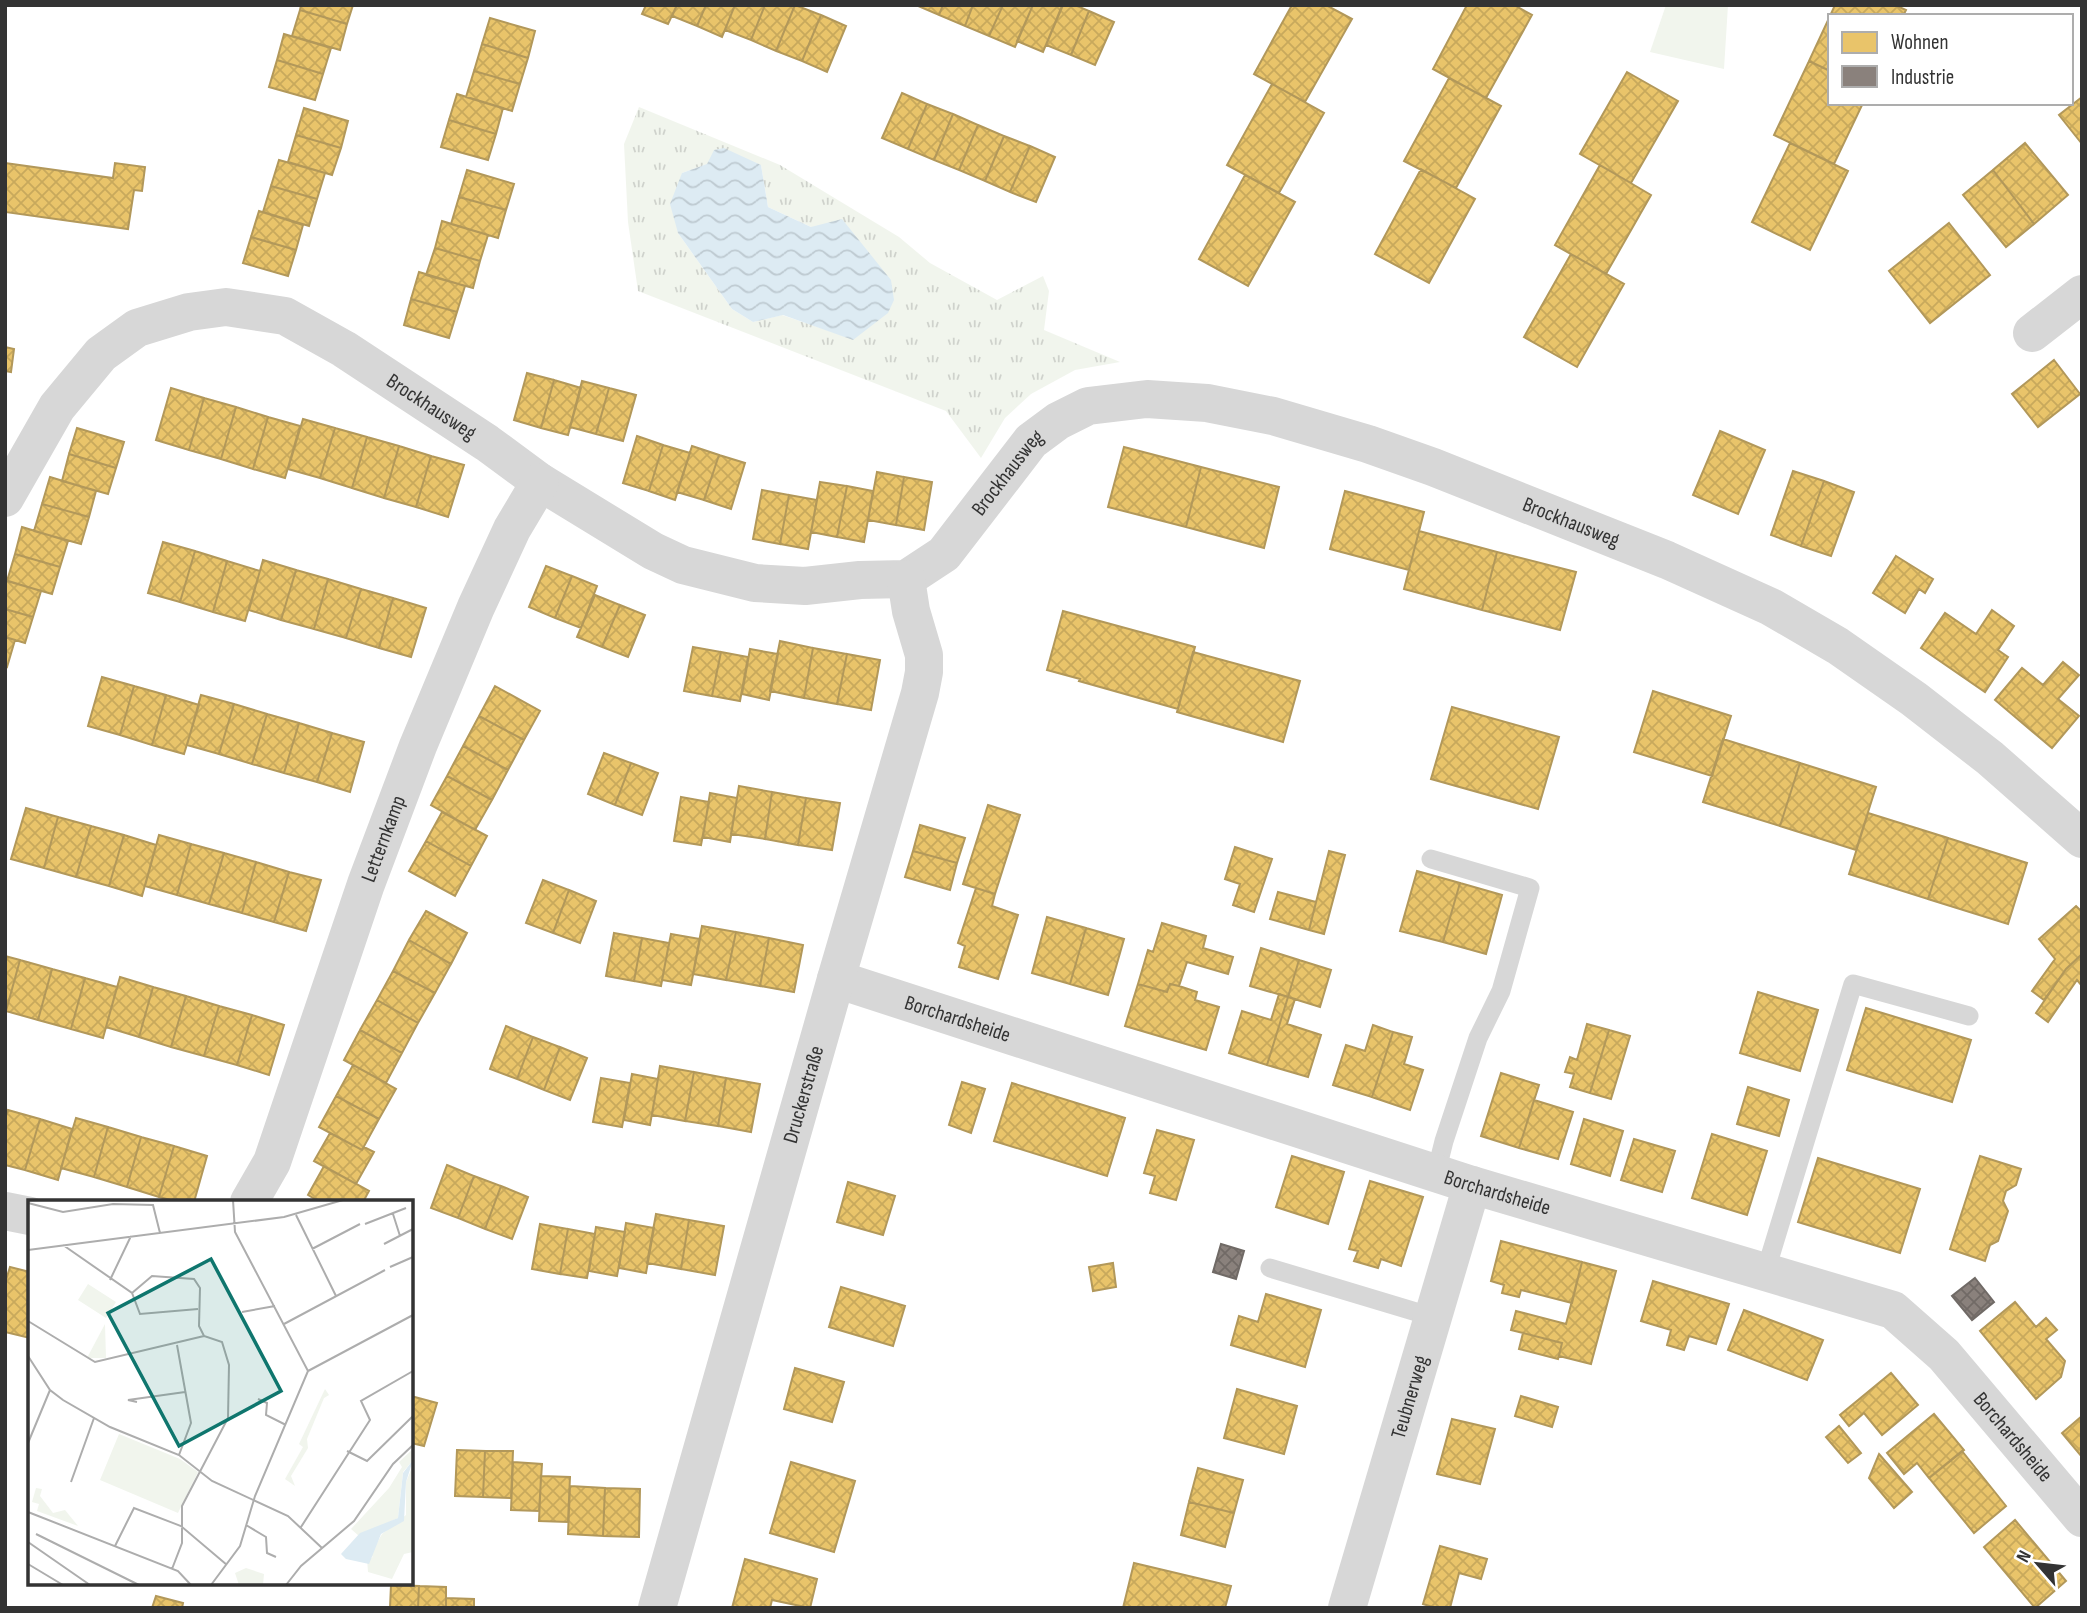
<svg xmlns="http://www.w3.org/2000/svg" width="2087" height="1613" viewBox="0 0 2087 1613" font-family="'Sofia Sans Condensed',sans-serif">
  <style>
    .grass { fill: url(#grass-tufts); fill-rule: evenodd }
    .green { fill: #f1f5ed }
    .water { fill: url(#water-waves) }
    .homes { fill: url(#homes-cross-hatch); stroke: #b2985a; stroke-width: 2 }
    .industry { fill: url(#industry-cross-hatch); stroke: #706a66; stroke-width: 2 }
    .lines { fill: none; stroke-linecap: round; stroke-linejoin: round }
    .lane { stroke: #d7d7d7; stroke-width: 19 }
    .street { stroke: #d7d7d7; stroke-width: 38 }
    .labels { text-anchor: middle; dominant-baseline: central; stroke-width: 7; stroke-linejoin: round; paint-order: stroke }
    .street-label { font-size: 21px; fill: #333; stroke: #fff }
    .inset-road { fill: none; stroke: #adadad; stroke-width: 2 }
    .view { fill: #0f766e; fill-opacity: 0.15; stroke: #0f766e; stroke-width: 3.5 }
    .inset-edge { fill: none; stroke: #333; stroke-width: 3.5 }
  </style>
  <defs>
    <pattern id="grass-tufts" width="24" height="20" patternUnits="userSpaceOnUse" patternTransform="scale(1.75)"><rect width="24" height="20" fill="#f1f5ed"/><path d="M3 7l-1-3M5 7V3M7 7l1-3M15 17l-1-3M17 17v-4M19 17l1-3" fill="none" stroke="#cfd2cc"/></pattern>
    <pattern id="water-waves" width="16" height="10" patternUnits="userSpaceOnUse" patternTransform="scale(1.75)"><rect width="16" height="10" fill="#ddebf3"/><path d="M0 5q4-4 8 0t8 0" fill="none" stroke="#becad1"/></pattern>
    <pattern id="homes-cross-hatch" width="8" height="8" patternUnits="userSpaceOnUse" patternTransform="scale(1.75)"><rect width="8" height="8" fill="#e9c46a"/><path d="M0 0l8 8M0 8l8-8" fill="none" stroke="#c8a95c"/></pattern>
    <pattern id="industry-cross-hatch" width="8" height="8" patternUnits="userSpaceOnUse" patternTransform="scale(1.75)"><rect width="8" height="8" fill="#8a817c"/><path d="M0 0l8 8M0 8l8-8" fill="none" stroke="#716a66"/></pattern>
  </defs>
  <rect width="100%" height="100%" fill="#fff"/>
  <path class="grass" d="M639,107L780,165L899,237L930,263L997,300L1043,276L1049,291L1044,330L1120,362L1075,370L1031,394L1005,418L981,458L946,411L638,291L628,222L624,144ZM707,164L761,165L768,207L811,227L853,339L782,315L753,322L732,309L678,233L682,173Z"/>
  <path class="green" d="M1666,5H1728L1724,69L1650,52Z"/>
  <path class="water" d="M724,148L761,165L768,207L811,227L842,219L891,280L894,300L888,313L853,340L783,315L753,322L732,309L678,233L670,204L682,173L707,164L714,150Z"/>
  <path class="homes" d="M301,5H353L347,24L300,10Z
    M646,5H677L668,24L642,14Z
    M677,5H706L697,26L672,16Z
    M706,5H735L722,37L697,26Z
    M735,5H765L751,40L725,30Z
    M765,5H795L776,51L751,40Z
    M795,5L821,15L802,61L776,51Z
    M916,5H943L939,15Z
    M943,5H973L965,26L939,15Z
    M973,5H1003L989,36L965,26Z
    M1003,5H1033L1015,47L989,36Z
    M1033,5L1062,6L1043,52L1017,41Z
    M1063,5H1075L1089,11L1071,55L1046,45Z
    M1292,5H1326L1352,19L1305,102L1254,74Z
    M1467,5H1514L1532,15L1486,98L1433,69Z
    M1835,5H1895L1906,10L1903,16H1830Z
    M300,10L347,24L340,50L292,36Z
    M1089,11L1114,22L1095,65L1071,55Z
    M821,15L846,26L827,72L802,61Z
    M1830,16V71L1809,61Z
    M490,18L535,31L528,58L482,44Z
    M284,34L331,48L323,74L277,60Z
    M482,44L528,58L520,84L474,71Z
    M277,60L323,74L315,100L269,87Z
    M1809,61L1830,71V103H1863L1834,164L1774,135Z
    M474,71L520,84L512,111L466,97Z
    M1627,72L1678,101L1631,183L1580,154Z
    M1449,78L1501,106L1456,188L1404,161Z
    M1272,84L1324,113L1279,193L1227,165Z
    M902,93L927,104L908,149L882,138Z
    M457,94L503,108L496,134L449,120Z
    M2082,97V144L2059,115Z
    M927,104L953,114L934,160L908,149Z
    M304,108L348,121L341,148L296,135Z
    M953,114L978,125L959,170L934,160Z
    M449,120L496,134L488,160L441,147Z
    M978,125L1004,136L985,181L959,170Z
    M296,135L341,148L332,175L288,162Z
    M1004,136L1030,146L1010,192L985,181Z
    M1790,143L1848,171L1810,250L1752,222Z
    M2025,143L2068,195L2034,224L1993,170Z
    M1030,146L1055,157L1036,202L1010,192Z
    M279,160L325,173L317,199L271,186Z
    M5,163L113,178L115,163L145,167L142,191L134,190L128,229L5,212Z
    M1600,165L1651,195L1606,274L1555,245Z
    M1421,169L1475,199L1429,283L1375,254Z
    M467,170L514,184L506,210L459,197Z
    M1993,170L2034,224L2006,247L1963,195Z
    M1245,175L1295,202L1248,286L1199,259Z
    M271,186L317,199L309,226L263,212Z
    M459,197L506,210L498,238L451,224Z
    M259,211L303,225L296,250L251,237Z
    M442,221L488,235L480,261L435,248Z
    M1949,223L1990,275L1930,323L1889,271Z
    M251,237L296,250L288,276L243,263Z
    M435,248L480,261L473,288L426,275Z
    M1571,254L1624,284L1577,367L1524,337Z
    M419,272L465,286L457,312L411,299Z
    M411,299L457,312L449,338L404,325Z
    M5,347L14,349L11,372L5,371Z
    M2054,360L2080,394L2038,427L2012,394Z
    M527,373L554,380L541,428L514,420Z
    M554,380L581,388L568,435L541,428Z
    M582,381L609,388L596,434L570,427Z
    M171,388L204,398L189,450L156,440Z
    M609,388L636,395L623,441L596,434Z
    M204,398L236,407L221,459L189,450Z
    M236,407L268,417L253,469L221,459Z
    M268,417L300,426L285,478L253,469Z
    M303,419L335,428L320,478L288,469Z
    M77,428L124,442L116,468L69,454Z
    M335,428L367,437L352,488L320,478Z
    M1720,431L1765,450L1738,514L1693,495Z
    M637,436L663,445L649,491L623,483Z
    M367,437L399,446L384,498L352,488Z
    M663,445L690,453L675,500L649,491Z
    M399,446L431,456L416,507L384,498Z
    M692,446L719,455L704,500L677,492Z
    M1124,447L1201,467L1186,527L1108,507Z
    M69,454L116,468L108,494L62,481Z
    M719,455L745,463L731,509L704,500Z
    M431,456L464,465L448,517L416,507Z
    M1201,467L1279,487L1264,548L1186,527Z
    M1793,471L1824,481L1801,546L1771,535Z
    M877,472L904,477L896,525L868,520Z
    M50,477L96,491L89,517L42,504Z
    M904,477L932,482L924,530L896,525Z
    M1824,481L1854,492L1831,556L1801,546Z
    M820,482L847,486L837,537L811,532Z
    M847,486L873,491L864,542L837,537Z
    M762,490L789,495L780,544L753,539Z
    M1345,491L1424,512L1409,570L1330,549Z
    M789,495L817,500L808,549L780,544Z
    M42,504L89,517L81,544L34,531Z
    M22,527L68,541L60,567L15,554Z
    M1419,531L1497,552L1482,610L1404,589Z
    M163,542L195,551L180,602L148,593Z
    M195,551L227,561L213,612L180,602Z
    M1497,552L1576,572L1560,630L1482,610Z
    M15,554L60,567L52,594L7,581Z
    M1896,556L1933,579L1925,593L1919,589L1905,613L1873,593Z
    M263,560L296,570L281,620L249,610Z
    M227,561L260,571L245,621L213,612Z
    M546,566L572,576L555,618L529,607Z
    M296,570L328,579L314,629L281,620Z
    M572,576L597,586L581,628L555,618Z
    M328,579L361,589L346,638L314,629Z
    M5,580L41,591L33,617L5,609Z
    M361,589L393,598L379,648L346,638Z
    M595,595L620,605L602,647L577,637Z
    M393,598L426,608L411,657L379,648Z
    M620,605L645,615L628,657L602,647Z
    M5,609L33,617L25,643L5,637Z
    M1992,610L2014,626L1998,650L2008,657L1985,692L1921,648L1945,613L1976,634Z
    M1063,611L1195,647L1178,709L1079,681L1080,679L1047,670Z
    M5,637L15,640L7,667L5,666Z
    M780,641L813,648L804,698L770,691Z
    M693,647L721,652L712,696L684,691Z
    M813,648L847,654L837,704L804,698Z
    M750,649L778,654L769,700L742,694Z
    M721,652L748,657L740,701L712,696Z
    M1193,652L1300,681L1283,742L1177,712Z
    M847,654L880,660L871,710L837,704Z
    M2063,662L2079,675L2058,699L2079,716L2052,748L1995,700L2022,668L2043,685Z
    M102,677L134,686L120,735L88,726Z
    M134,686L166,695L152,745L120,735Z
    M495,686L540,711L524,740L479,716Z
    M1653,691L1731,716L1712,776L1634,752Z
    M166,695L199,705L184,754L152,745Z
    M201,695L234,704L219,754L187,745Z
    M234,704L267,714L252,764L219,754Z
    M1452,707L1559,737L1538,809L1431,779Z
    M267,714L299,723L284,773L252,764Z
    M479,716L524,740L508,770L463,746Z
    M299,723L332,733L317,782L284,773Z
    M332,733L364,742L350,792L317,782Z
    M1723,739L1800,763L1780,826L1703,802Z
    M463,746L508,770L492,800L447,776Z
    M604,753L631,763L615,805L588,794Z
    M631,763L658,773L642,815L615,805Z
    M1800,763L1876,787L1856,850L1780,826Z
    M447,776L492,800L475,830L431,805Z
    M739,786L772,792L765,839L731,834Z
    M772,792L806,798L798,845L765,839Z
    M710,793L737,798L730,842L703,837Z
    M681,797L709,802L701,845L674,841Z
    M806,798L840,803L832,850L798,845Z
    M988,805L1020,815L995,894L963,884Z
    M26,808L58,817L44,868L11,859Z
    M442,812L487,836L471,866L426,841Z
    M1868,813L1948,838L1928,899L1849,874Z
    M58,817L91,826L76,877L44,868Z
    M920,825L965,838L957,863L913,851Z
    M91,826L124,835L109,886L76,877Z
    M124,835L156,845L142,896L109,886Z
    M159,835L191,844L177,895L145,886Z
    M1948,838L2027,863L2008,924L1928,899Z
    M426,841L471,866L455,896L409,871Z
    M191,844L224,853L209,904L177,895Z
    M1235,847L1272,859L1254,912L1233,905L1240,884L1225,879Z
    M913,851L957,863L950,890L905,877Z
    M1329,851L1345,855L1324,934L1309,930Z
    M224,853L256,862L242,913L209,904Z
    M256,862L289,872L274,922L242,913Z
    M1417,871L1460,883L1443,942L1400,931Z
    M289,872L321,880L306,931L274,922Z
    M543,880L569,890L553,933L526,923Z
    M1460,883L1502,895L1486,954L1443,942Z
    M976,888L995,894L992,906L1018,915L998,979L959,967L965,946L958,943Z
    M569,890L596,901L580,943L553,933Z
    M1278,892L1316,902L1309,930L1270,919Z
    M2076,906L2082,912V954L2066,969L2044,1000L2032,991L2055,959L2039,939Z
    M426,911L467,933L451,964L409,940Z
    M1047,917L1086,928L1070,984L1032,973Z
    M1162,923L1206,936L1203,948L1233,957L1228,974L1187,962L1179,986L1170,984L1167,992L1138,984L1148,950L1153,952Z
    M702,926L736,932L726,980L693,974Z
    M1086,928L1124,939L1108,995L1070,984Z
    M736,932L769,938L760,986L726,980Z
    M614,933L642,938L634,981L606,976Z
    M671,934L700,939L691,985L662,980Z
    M642,938L669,943L661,986L634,981Z
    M769,938L803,945L794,992L760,986Z
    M409,940L451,964L435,993L393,971Z
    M1261,948L1299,960L1288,997L1250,986Z
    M2082,954V986L2077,980L2048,1022L2036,1013L2066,969Z
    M5,956L20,960L6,1011H5Z
    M20,960L52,969L38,1020L6,1011Z
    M1299,960L1331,970L1320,1007L1288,997Z
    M52,969L85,978L71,1029L38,1020Z
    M393,971L435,993L418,1023L377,1000Z
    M120,977L153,987L139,1037L106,1027Z
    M85,978L117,987L103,1038L71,1029Z
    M1138,984L1167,992L1170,984L1179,986L1197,992L1195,1000L1219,1007L1206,1050L1125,1026Z
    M153,987L186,996L171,1047L139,1037Z
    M1758,992L1818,1010L1800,1071L1740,1053Z
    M1279,994L1288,997L1267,1065L1229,1053L1242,1011L1271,1020Z
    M186,996L219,1006L204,1056L171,1047Z
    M1288,997L1295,999L1287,1024L1321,1035L1308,1077L1267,1065Z
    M377,1000L418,1023L402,1053L360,1030Z
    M219,1006L252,1015L237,1065L204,1056Z
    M1866,1008L1971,1040L1952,1102L1847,1070Z
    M252,1015L284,1025L269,1075L237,1065Z
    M1587,1024L1609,1030L1590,1093L1570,1087L1574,1074L1565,1072L1570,1057L1577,1060Z
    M1373,1025L1393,1032L1372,1097L1333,1085L1346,1045L1365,1051Z
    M506,1026L533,1037L517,1079L490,1069Z
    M360,1030L402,1053L386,1083L344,1060Z
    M1609,1030L1630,1036L1611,1099L1590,1093Z
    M1393,1032L1412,1037L1404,1064L1423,1070L1410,1110L1372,1097Z
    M533,1037L560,1047L544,1090L517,1079Z
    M560,1047L587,1058L570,1100L544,1090Z
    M353,1065L396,1089L379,1119L336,1096Z
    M660,1066L694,1072L685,1121L652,1115Z
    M694,1072L726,1078L718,1126L685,1121Z
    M1501,1073L1539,1085L1519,1148L1481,1136Z
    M632,1074L658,1079L650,1125L624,1120Z
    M601,1078L630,1083L622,1127L593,1122Z
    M726,1078L760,1084L751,1132L718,1126Z
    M962,1082L985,1089L971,1133L949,1125Z
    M1012,1083L1125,1118L1107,1176L994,1141Z
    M1748,1087L1789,1100L1779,1136L1737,1124Z
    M336,1096L379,1119L362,1150L319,1127Z
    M1534,1100L1573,1112L1558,1159L1519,1148Z
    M8,1110L40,1119L25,1170L5,1165V1119Z
    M76,1118L108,1127L94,1177L61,1168Z
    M40,1119L72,1129L58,1180L25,1170Z
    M1584,1119L1623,1131L1610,1176L1571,1164Z
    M108,1127L141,1137L127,1187L94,1177Z
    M1157,1130L1194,1140L1176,1200L1150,1193L1155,1176L1144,1173Z
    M330,1133L362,1150L364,1147L374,1152L356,1184L314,1161Z
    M1712,1134L1767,1151L1747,1215L1692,1198Z
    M141,1137L174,1146L159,1197L127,1187Z
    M1634,1139L1675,1151L1662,1192L1621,1180Z
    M174,1146L207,1156L194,1202H178L159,1197Z
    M1292,1156L1344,1172L1328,1224L1276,1207Z
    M1980,1156L2021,1169L2016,1185L2006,1191L2003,1201L2008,1211L1998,1241L1990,1245L1985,1261L1950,1249Z
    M1818,1158L1920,1189L1900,1253L1798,1222Z
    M447,1165L474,1176L458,1218L431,1208Z
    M324,1166L369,1191L363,1202H320L308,1195Z
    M474,1176L501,1186L485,1229L458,1218Z
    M1370,1181L1423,1197L1401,1266L1381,1259L1378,1268L1354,1261L1358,1251L1349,1249Z
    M848,1182L895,1196L883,1235L837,1222Z
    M501,1186L528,1197L512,1239L485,1229Z
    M656,1214L689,1220L681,1269L647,1263Z
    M689,1220L724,1226L715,1275L681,1269Z
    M626,1223L654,1228L646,1273L619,1268Z
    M540,1224L568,1229L560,1274L532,1269Z
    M596,1227L625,1232L617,1276L589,1271Z
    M568,1229L595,1234L587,1278L560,1274Z
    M1501,1241L1582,1262L1572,1303L1521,1290L1519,1297L1502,1293L1504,1285L1491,1281Z
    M1582,1262L1616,1271L1591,1364L1559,1356L1562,1343L1511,1330L1516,1311L1566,1324Z
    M1113,1263L1116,1287L1093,1291L1089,1267Z
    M10,1267L30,1272V1338L5,1332V1283Z
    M1653,1281L1729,1304L1716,1344L1689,1336L1684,1350L1667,1345L1671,1330L1641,1321Z
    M841,1287L905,1306L893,1346L829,1327Z
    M1266,1294L1321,1310L1305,1367L1231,1345L1239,1316L1258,1322Z
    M2015,1302L2036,1327L2046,1318L2057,1330L2046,1339L2065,1361L2061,1377L2036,1399L1980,1331Z
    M1744,1310L1823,1340L1807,1380L1728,1350Z
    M1523,1333L1562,1343L1558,1359L1519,1349Z
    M795,1368L844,1382L832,1422L784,1409Z
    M1891,1373L1918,1405L1882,1435L1864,1413L1849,1426L1840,1415Z
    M1237,1389L1297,1406L1284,1454L1224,1438Z
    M411,1396L437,1403L424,1446L411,1443Z
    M1521,1396L1558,1407L1552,1427L1515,1416Z
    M1934,1414L1964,1450L1929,1478L1917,1463L1904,1474L1887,1453Z
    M2082,1416V1457L2062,1433Z
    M1452,1419L1495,1429L1480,1484L1437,1474Z
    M1839,1426L1861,1453L1848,1463L1826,1437Z
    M457,1450L485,1451L483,1497L455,1496Z
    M485,1451H513L511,1498L483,1497Z
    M1962,1451L2006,1506L1974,1533L1929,1478Z
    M1879,1454L1912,1492L1894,1508L1869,1478Z
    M513,1462L542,1464L539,1511L511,1510Z
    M791,1462L855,1481L834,1552L770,1533Z
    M1198,1468L1243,1480L1234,1513L1189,1502Z
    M541,1476L570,1477L568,1522L539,1521Z
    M570,1486L605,1488L603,1536L568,1534Z
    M605,1488L640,1489L639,1537L603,1536Z
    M1189,1502L1234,1513L1225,1547L1181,1535Z
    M2015,1520L2066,1581L2035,1608L1984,1547Z
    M1440,1546L1487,1559L1481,1579L1459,1573L1450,1608H1436L1423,1604Z
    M745,1559L817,1579L810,1608L772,1600L770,1608H732Z
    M1134,1563L1231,1586L1225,1608H1123Z
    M391,1585L419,1586L418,1608H390Z
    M419,1586L446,1587V1608H418Z
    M156,1596L183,1603L182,1608H152Z
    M446,1598L474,1599V1608H446Z"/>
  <path class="industry" d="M1221,1244L1244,1251L1236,1279L1213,1272Z
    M1975,1278L1994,1302L1972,1320L1952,1296Z"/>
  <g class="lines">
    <path class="lane" d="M1431,859L1530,888L1501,991L1478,1038L1444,1141L1436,1173
      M1270,1268L1433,1317
      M1765,1273L1853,984L1969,1016"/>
    <g class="street">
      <path d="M2032,333L2082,294"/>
      <path id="s1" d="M5,498L57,407L101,354L137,328L189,312L226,307L285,316L344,349L487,443L540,482L653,551L683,565L755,583L805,586L860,580L906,579L944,554L1031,441L1058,421L1088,406L1147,399L1207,403L1273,416L1368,444L1433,467L1667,560L1771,607L1838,646L1914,699L1990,758L2082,839"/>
      <path id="s2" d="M836,979L1472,1185L1893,1310L1944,1355L2082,1518"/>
      <path id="s3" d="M249,1202L272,1162L366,884L418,746L476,607L512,529L540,482"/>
      <path d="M5,1211L30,1216"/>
      <path id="s4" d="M657,1608L836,979L920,693L924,672V655L911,611L906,579"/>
      <path id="s5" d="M1347,1608L1472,1185"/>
    </g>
  </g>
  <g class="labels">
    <g class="street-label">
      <text stroke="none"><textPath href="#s1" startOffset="542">Brockhausweg</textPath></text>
      <text stroke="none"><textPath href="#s1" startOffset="1214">Brockhausweg</textPath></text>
      <text stroke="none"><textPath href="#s1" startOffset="1824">Brockhausweg</textPath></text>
      <text stroke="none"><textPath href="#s3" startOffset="388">Letternkamp</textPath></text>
      <text stroke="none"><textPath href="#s2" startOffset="128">Borchardsheide</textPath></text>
      <text stroke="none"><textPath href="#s4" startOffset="534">Druckerstraße</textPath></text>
      <text stroke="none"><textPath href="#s2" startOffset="695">Borchardsheide</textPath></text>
      <text stroke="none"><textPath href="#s5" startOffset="220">Teubnerweg</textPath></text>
      <text stroke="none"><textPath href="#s2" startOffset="1283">Borchardsheide</textPath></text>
    </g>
  </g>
  <g transform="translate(28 1200)">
    <rect width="385" height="385" fill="#fff"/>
    <path d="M77,124L78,158H59ZM8,288L14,289L12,296L25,313L37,310L50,326L9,311L11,304L4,302Z" fill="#f1f5ed"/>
    <path d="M297,189L301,195L296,198L279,239L280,248L263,276L267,286L257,279L275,247L271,244Z" fill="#f1f5ed"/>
    <path d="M91,234L152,259L170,272L150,313L72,280ZM218,368L236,374L235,385H211L207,373Z" fill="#f1f5ed"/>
    <path d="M60,84L88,102L78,118L50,100ZM385,249V260L375,272L370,318L331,336L323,329L361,288L374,267L371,262ZM385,265V352L376,354L364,379L340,372L339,359L345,357L342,355L354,334L378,315V282Z" fill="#f1f5ed"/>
    <path d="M385,260L378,282L376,321L353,334L341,364L318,359L313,354L332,333L370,318L375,273Z" fill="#ddebf3"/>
    <path class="inset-road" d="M0,3L35,12L85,4L125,5L132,33M365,14L372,36M268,15L308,96M337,24L378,8M356,44L385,29M35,45L104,93L112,114L170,109M284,49L332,24M0,50L256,17L315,0M362,67L385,57M82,80L103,36M104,93L124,76L166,79L172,88L171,126L176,136L194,142L201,165L200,218L154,306V343L144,369M214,112L247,106M0,121L67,162L176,136M256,124L357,70M149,145L163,223L151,255M0,156L22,190L35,200L82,227L151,255L184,281L260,316L294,348M280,171L385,115M230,199L239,203L238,215L258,225M109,202L100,200L157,192M0,243L22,190M319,251L339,261L385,216M43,282L66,218M0,312L150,371L163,385M218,325L238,337L239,353L248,357M273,327L342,220L333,201L385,171M8,334L111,385M0,342L62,385M87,346L106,308L153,326L199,365M0,364L35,385M183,385L212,346L227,296L280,171L207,32L205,0M258,385L273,366L326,321L365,264L385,245"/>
    <path class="view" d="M183,59L253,191L151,246L80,113Z"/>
    <rect width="385" height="385" class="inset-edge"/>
  </g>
  <rect width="2087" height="1613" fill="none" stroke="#333333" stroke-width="14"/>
  <rect x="1828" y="14" width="245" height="91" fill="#ffffff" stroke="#adadad" stroke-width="2"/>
  <rect x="1842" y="32" width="35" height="21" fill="#e9c46a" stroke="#adadad" stroke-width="2"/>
  <text x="1891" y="49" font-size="21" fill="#333333">Wohnen</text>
  <rect x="1842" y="66" width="35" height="21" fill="#8a817c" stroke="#adadad" stroke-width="2"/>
  <text x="1891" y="84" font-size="21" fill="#333333">Industrie</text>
  <g transform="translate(2038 1564) rotate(298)" stroke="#ffffff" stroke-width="5" paint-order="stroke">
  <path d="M0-5L12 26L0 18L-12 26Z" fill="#333333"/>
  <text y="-10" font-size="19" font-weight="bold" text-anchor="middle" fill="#333333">N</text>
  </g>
</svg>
